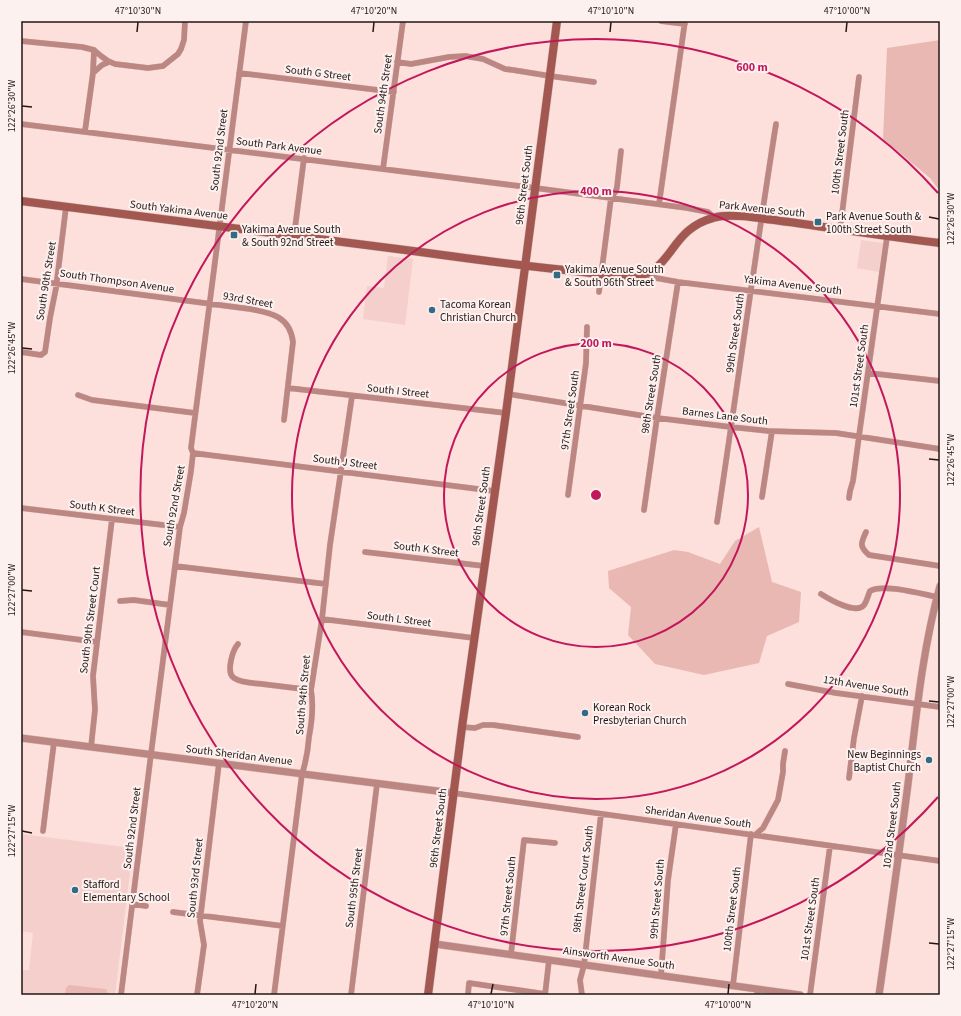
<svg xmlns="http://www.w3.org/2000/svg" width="961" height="1016" viewBox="0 0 961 1016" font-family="'Source Sans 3',sans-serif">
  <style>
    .built { fill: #f5cfcb }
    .green { fill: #e9b8b2 }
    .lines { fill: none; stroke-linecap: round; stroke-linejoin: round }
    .minor-casing { stroke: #d6bbb8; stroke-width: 6 }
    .tertiary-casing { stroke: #d6bbb8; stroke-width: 8 }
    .secondary-casing { stroke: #d6bbb8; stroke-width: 9 }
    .minor { stroke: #bc8782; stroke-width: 5.5 }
    .tertiary { stroke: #bc8782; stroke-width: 7 }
    .secondary { stroke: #a25751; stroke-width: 8 }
    .ticks { fill: none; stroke: #221716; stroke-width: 1.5 }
    .ring { fill: none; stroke: #c2185b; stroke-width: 2 }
    .poi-dot { fill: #336b85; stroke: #fdf1ef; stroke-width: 1.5 }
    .labels { text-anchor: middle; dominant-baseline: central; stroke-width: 4; stroke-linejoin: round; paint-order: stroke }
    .street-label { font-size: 11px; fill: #221716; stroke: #fdf1ef }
    .poi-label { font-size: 11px; fill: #221716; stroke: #fdf1ef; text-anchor: start }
    .centre { fill: #c2185b; stroke: #fdf1ef; stroke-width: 2 }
    .ring-label { font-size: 12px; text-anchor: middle; font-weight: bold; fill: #c2185b; stroke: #fdf1ef; stroke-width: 4; stroke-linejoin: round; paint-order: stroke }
    .neatline { fill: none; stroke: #221716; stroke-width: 1.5 }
    .ticks-label { font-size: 10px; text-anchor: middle; fill: #221716 }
  </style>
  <rect width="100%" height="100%" fill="#fddfdb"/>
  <path class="built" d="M861,240L883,243L879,272L857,268Z
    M388,256L413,259L405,325L363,319L367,286L384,288Z
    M21,834L133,848L115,995H21V970H29L33,933L21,931Z"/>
  <path class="green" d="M940,40V191L930,178L883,139L887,48Z
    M759,527L772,582L801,592L799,622L767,636L759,663L704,675L655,664L628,635L631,607L609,588L608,571L674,550L688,552L720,564L735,541Z
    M69,985L105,989L107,990L108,995H65L66,988Z"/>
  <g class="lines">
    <g class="minor-casing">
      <path id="minor" d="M661,21L685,24
        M21,41L82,47L94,50L101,56L108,61L115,64L148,68L163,66L178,54L181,49L184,40L185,21
        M397,62L411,64L449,57L465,56L483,59L505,69L513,70L550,76L594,82
        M93,73L102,65L109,62
        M239,73L394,92
        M21,124L535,188L687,208L708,212L714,217
        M85,131L93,73L94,50
        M383,169L403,21
        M659,204L685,21
        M840,230L859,77
        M294,236L304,158
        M644,274L656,278L678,282L940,314
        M21,279L250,309C271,313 290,316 293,342L284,420
        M599,292L611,198L616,191L617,187L621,151
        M21,352L41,355L45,352L50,318L56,288L66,207
        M868,373L940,381
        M288,388L506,413
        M508,394L657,418L731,427L768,431L836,433L940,449
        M78,395L92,400L195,413
        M193,453L494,491
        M568,495L586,363L587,327
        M762,497L772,431
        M849,498L850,491L853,481L859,436L887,237
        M21,508L180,527
        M644,510L657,418L678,282
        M717,522C737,389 755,256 776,124
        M866,532C861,543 859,546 869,555L940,566
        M365,552L484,566
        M175,566L326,584
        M821,594C829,599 856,615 864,605C867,601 868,595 870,591C883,583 922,594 937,597
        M120,601L134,600L170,605
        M322,619L474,638
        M21,632L97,642
        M238,644C232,651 226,673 234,678C241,683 253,683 262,684C278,686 295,688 311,690
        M788,684L836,693L940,707
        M462,727L475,728L483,725H493L578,737
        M91,747L95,710L93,676L112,519
        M849,778L854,738L862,696
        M453,793L940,861
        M43,831L54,742
        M755,835L763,828L778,800L783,772V764L785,751
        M132,904L146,906
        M173,912L283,926
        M511,954L524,840L555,843
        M661,975L668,880L676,824
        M733,985L751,834
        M121,995L151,754L180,527L184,513L191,471L193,453L191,448L246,21
        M197,995L204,945L200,921L219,763
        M274,995L302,774C306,762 308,750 309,737C312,721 314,706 311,690L322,619L330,545L352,396
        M351,995L377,784
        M468,995L469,983L545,994
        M545,995L549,960
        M582,995L580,980L584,965L601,814
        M757,995L758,989
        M810,995L830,846"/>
    </g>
    <g class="tertiary-casing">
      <path id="tertiary" d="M21,738L453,793
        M435,944L800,995
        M879,995C889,925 899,855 908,784C916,718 922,651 940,586"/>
    </g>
    <g class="secondary-casing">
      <path id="secondary" d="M21,201C152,218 283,234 413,251C464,258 514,265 565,270C586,272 609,276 631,276C663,276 668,248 688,231C695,225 705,220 713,218C732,212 769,220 789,222C839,229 889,237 940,243
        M428,995L462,727L506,413L557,21"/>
    </g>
    <use href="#minor" class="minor"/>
    <use href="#tertiary" class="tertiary"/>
    <use href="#secondary" class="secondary"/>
  </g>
  <path class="ticks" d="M137,32L138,22M373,32L374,22M610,32L611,22M846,32L847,22M22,106L32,107M929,217L939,219M22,348L32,349M929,459L939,460M22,590L32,591M929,701L939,702M22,831L32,833M929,943L939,944M255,994L256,984M491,994L493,984M728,994L729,984"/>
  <g class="ring">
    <circle cx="596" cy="495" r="152"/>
    <circle cx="596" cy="495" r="304"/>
    <path d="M938 797A456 456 0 1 1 938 193"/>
  </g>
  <g class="poi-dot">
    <rect x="814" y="218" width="8" height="8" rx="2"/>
    <rect x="230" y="231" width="8" height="8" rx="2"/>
    <rect x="553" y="271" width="8" height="8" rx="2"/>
    <circle cx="432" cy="310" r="4"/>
    <circle cx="585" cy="713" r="4"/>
    <circle cx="929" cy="760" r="4"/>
    <circle cx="75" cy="890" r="4"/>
  </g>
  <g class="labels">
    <g class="street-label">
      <text transform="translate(318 73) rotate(7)">South G Street</text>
      <text transform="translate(383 94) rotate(-82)">South 94th Street</text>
      <text transform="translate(279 146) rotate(7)">South Park Avenue</text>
      <text transform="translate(219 150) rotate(-83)">South 92nd Street</text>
      <text transform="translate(840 152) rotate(-83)">100th Street South</text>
      <text transform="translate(524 185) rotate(-83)">96th Street South</text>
      <text transform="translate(762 209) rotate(6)">Park Avenue South</text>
      <text transform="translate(179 210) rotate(7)">South Yakima Avenue</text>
      <text transform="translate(46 281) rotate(-81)">South 90th Street</text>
      <text transform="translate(117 281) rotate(8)">South Thompson Avenue</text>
      <text transform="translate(793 285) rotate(7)">Yakima Avenue South</text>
      <text transform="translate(248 300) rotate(10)">93rd Street</text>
      <text transform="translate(735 333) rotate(-82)">99th Street South</text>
      <text transform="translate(859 366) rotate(-82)">101st Street South</text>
      <text transform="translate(398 391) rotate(6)">South I Street</text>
      <text transform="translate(651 394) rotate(-81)">98th Street South</text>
      <text transform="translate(570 410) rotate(-82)">97th Street South</text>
      <text transform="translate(725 416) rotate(7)">Barnes Lane South</text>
      <text transform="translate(345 462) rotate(7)">South J Street</text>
      <text transform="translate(174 506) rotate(-80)">South 92nd Street</text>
      <text transform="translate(481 506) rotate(-82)">96th Street South</text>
      <text transform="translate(102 508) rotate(7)">South K Street</text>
      <text transform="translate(426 549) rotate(7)">South K Street</text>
      <text transform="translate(399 619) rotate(7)">South L Street</text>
      <text transform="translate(90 620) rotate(-83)">South 90th Street Court</text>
      <text transform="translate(866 686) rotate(9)">12th Avenue South</text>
      <text transform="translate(303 695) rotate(-85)">South 94th Street</text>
      <text transform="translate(239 755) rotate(7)">South Sheridan Avenue</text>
      <text transform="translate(698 817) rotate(8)">Sheridan Avenue South</text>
      <text transform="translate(892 825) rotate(-83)">102nd Street South</text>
      <text transform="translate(132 828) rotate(-83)">South 92nd Street</text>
      <text transform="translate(438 828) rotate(-83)">96th Street South</text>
      <text transform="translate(195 878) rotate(-84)">South 93rd Street</text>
      <text transform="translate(583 879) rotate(-83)">98th Street Court South</text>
      <text transform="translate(354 888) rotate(-83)">South 95th Street</text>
      <text transform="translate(508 896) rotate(-84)">97th Street South</text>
      <text transform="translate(657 899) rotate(-85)">99th Street South</text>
      <text transform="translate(732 909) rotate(-83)">100th Street South</text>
      <text transform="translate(810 919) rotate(-82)">101st Street South</text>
      <text transform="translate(619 958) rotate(8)">Ainsworth Avenue South</text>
    </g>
    <g class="poi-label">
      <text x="826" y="216">Park Avenue South &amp;<tspan x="826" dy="13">100th Street South</tspan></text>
      <text x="242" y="229">Yakima Avenue South<tspan x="242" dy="13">&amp; South 92nd Street</tspan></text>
      <text x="565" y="269">Yakima Avenue South<tspan x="565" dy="13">&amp; South 96th Street</tspan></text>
      <text x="440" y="304">Tacoma Korean<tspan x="440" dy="13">Christian Church</tspan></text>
      <text x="593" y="707">Korean Rock<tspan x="593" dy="13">Presbyterian Church</tspan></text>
      <text x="921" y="754" text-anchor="end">New Beginnings<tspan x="921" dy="13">Baptist Church</tspan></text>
      <text x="83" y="884">Stafford<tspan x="83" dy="13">Elementary School</tspan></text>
    </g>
  </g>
  <circle cx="596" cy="495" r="6" class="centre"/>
  <g class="ring-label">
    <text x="752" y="71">600 m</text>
    <text x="596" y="195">400 m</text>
    <text x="596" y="347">200 m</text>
  </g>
  <rect width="961" height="1016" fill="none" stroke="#fdf1ef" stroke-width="44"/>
  <rect x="22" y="22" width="917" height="972" class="neatline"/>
  <g class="ticks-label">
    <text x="138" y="14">47°10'30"N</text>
    <text x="374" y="14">47°10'20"N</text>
    <text x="611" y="14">47°10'10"N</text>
    <text x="847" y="14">47°10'00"N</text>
    <text transform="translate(11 106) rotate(-90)" y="4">122°26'30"W</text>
    <text transform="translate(950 219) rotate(-90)" y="4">122°26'30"W</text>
    <text transform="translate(11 348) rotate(-90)" y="4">122°26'45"W</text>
    <text transform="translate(950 460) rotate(-90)" y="4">122°26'45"W</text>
    <text transform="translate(11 590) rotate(-90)" y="4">122°27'00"W</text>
    <text transform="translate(950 702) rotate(-90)" y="4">122°27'00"W</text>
    <text transform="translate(11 831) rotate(-90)" y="4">122°27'15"W</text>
    <text transform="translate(950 944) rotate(-90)" y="4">122°27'15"W</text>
    <text x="255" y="1008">47°10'20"N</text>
    <text x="491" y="1008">47°10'10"N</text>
    <text x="728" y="1008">47°10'00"N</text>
  </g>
</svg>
